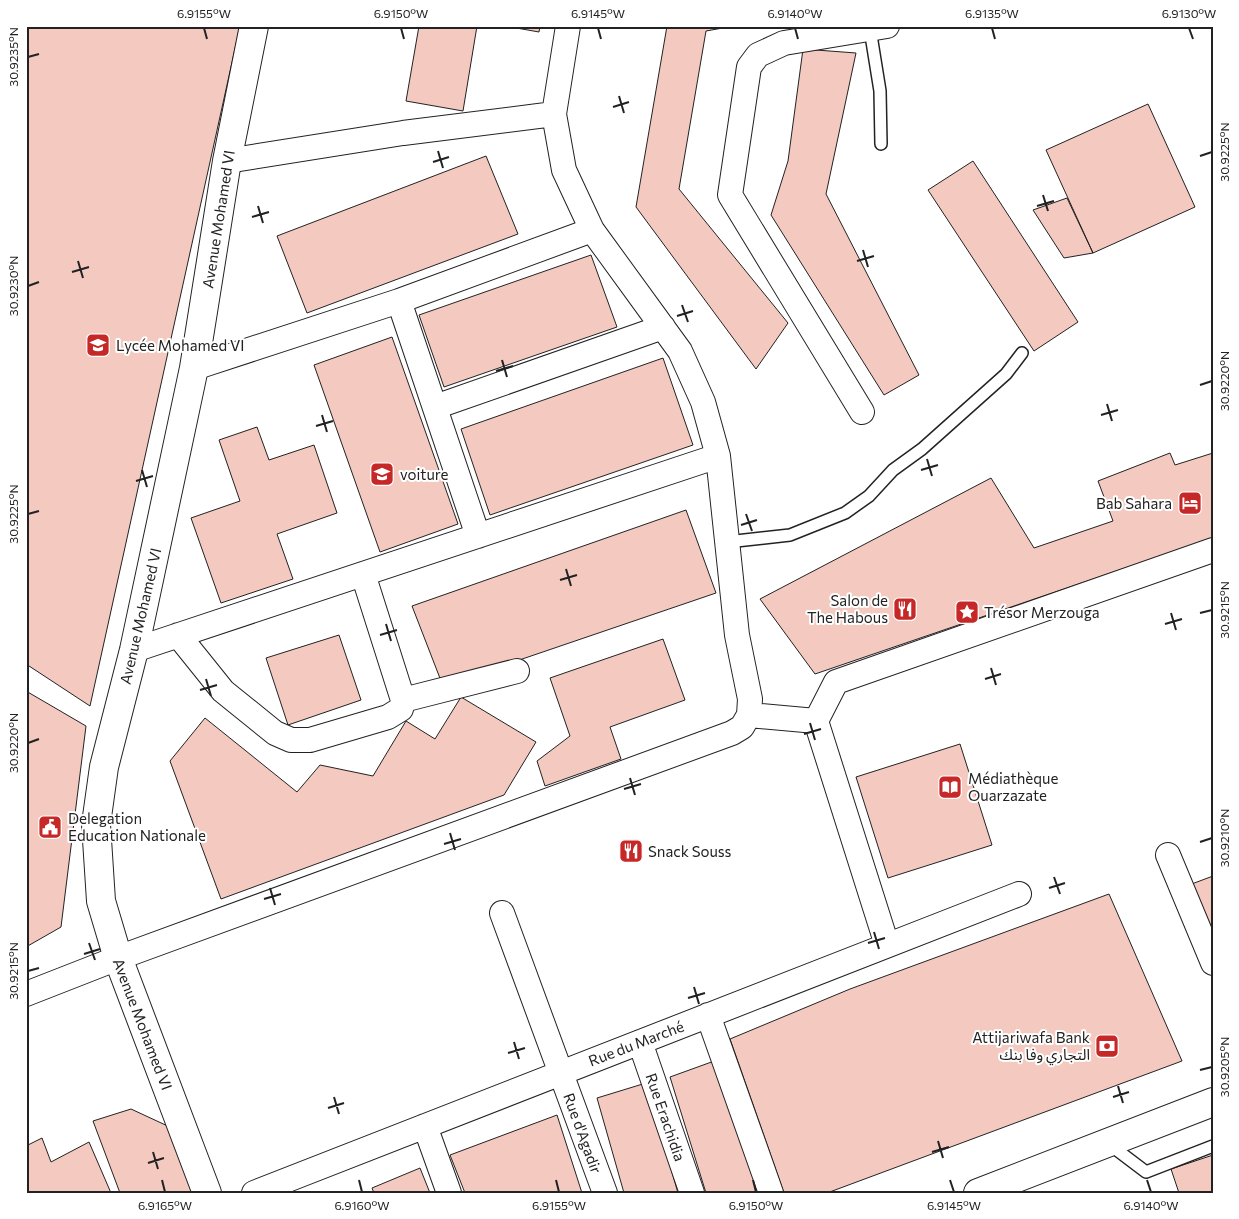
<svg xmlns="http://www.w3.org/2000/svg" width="1239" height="1219" viewBox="0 0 1239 1219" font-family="Commissioner,'Noto Sans Arabic',sans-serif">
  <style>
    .building { fill: #f3c9c0; stroke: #222 }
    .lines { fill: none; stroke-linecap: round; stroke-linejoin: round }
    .lane-casing { stroke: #222; stroke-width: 14 }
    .street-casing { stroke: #222; stroke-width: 26 }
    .secondary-casing { stroke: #222; stroke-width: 30 }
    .primary-casing { stroke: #222; stroke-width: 30 }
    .lane { stroke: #fff; stroke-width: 11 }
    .street { stroke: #fff; stroke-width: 24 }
    .secondary { stroke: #fff; stroke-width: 28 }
    .primary { stroke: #fff; stroke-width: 28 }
    .ticks { fill: none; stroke: #222; stroke-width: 2 }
    .labels { text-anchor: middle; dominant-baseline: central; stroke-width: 4; stroke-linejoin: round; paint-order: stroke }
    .street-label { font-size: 15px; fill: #222; stroke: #fff }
    .poi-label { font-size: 15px; fill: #222; stroke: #fff; text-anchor: start }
    .neatline { fill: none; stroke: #222; stroke-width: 2 }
    .ticks-label { font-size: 12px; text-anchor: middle; fill: #222 }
  </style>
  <rect width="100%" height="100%" fill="#fff"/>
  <path class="building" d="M26,26H240L90,706L26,664Z
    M419,26H477L463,111L406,101Z
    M505,26H540L539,32Z
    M667,26H734L706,31L679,189L788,323L756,369L636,207Z
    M803,49L856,53L826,194L919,375L884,395L771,215L788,161Z
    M1148,104L1195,207L1093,253L1046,150Z
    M486,156L518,234L307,313L277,236Z
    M973,161L1078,322L1034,351L928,190Z
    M1067,198L1093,253L1064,258L1033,210Z
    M591,255L617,327L444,387L419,315Z
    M392,337L458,524L380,552L314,365Z
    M663,358L693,445L490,515L461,429Z
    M257,427L269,460L314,445L337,513L277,534L293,579L221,603L191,518L240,501L219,440Z
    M1170,453L1175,465L1213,453V538L815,674L760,599L991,478L1034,548L1113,521L1098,481Z
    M686,510L716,593L443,686L412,606Z
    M339,635L361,700L288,725L266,658Z
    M663,639L685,700L610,727L621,759L545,786L537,761L570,736L550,678Z
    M26,691L86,726L61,927L26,947Z
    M461,697L536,742L504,795L221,899L170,761L205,718L297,792L320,765L373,776L406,721L435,739Z
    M960,744L992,845L888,878L856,777Z
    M1213,876V930L1208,932L1189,885Z
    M1109,894L1182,1061L827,1193H784L730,1039L850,989Z
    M717,1060L761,1193H706L670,1077Z
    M646,1083L678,1193H624L597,1098Z
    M131,1109L172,1128L195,1193H120L93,1121Z
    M557,1115L582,1193H465L450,1155Z
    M42,1138L51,1162L89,1142L111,1193H26V1146Z
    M1213,1155V1193H1179L1171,1169Z
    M420,1168L430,1193H374L372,1188Z"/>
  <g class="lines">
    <g class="lane-casing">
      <path id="lane" d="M870,29L880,91L881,144
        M727,542L790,535L845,513L869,496L893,470L922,449L1006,374L1022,353
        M1109,1144L1146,1172L1213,1146"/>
    </g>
    <g class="street-casing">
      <path id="street" d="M227,161L403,133L554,114
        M399,301L478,536
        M194,368L399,301L592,230
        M435,407L663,327
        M862,412L730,195L749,67L758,55L784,43L887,26
        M178,635L223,691L275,733L291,740H310L388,717L401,709L403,700L363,574
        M134,650L718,456
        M403,700L517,671
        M749,715L816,721
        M1168,855L1213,963
        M502,913L605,1193
        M887,945L816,721L836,682L1213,550
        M26,994L118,958L732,733L742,727L749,715L750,699L737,635L718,456L703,402L680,351L592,230L564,170L554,114L568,26
        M708,1015L771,1193
        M640,1042L692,1193
        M425,1126L449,1193
        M254,1193L1019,894"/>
    </g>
    <g class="secondary-casing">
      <path id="secondary" d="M207,1193L118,958L101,901L96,824L104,767L134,650L194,368L227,161L254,26"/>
    </g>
    <g class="primary-casing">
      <path id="primary" d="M978,1193L1213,1102"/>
    </g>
    <use href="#lane" class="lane"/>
    <use href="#street" class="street"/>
    <use href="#secondary" class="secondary"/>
    <use href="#primary" class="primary"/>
  </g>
  <path class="ticks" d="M204,28L207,39M401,28L404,39M598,28L601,39M795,28L798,39M992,28L995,39M1189,28L1193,39M28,57L39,54M619,96L624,113M613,107L629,102M438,151L443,168M1200,156L1212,152M433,162L449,157M1043,195L1048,211M258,206L263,223M1037,206L1054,201M252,217L269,212M863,250L868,267M78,261L83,278M857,261L874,256M72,272L89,267M28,286L39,282M682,305L688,322M677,316L693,311M502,360L507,377M496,371L513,366M1200,385L1212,381M1107,404L1112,421M322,415L327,432M1101,415L1118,410M316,426L333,421M927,459L932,476M142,470L147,487M921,470L938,465M136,481L153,476M28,514L39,511M746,514L752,531M741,525L757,520M566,569L571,586M560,580L577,575M1171,613L1176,630M1200,613L1212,610M386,624L391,641M1165,624L1182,619M380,635L397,630M991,668L996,685M206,679L211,696M985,679L1001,674M200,690L217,685M810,723L815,740M804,734L821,729M28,743L39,739M630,778L635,795M624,789L641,784M450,833L455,850M1200,842L1212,838M444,844L461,839M1054,877L1060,894M270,888L275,905M1049,888L1065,883M264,899L281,894M874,932L879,949M89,943L95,960M868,943L885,938M84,954L100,949M28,971L39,968M694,987L699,1004M688,998L705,993M514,1042L519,1059M508,1053L525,1048M1200,1070L1212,1067M1118,1086L1123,1103M334,1097L339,1114M1113,1097L1129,1092M328,1108L344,1103M938,1141L943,1158M153,1152L158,1169M932,1152L949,1147M148,1163L164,1158M162,1180L165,1192M359,1180L362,1192M556,1180L559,1192M753,1180L756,1192M950,1180L954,1192M1147,1180L1151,1192"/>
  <defs>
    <g id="university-square" transform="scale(1.25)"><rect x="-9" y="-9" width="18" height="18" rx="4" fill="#c62828" stroke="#fff"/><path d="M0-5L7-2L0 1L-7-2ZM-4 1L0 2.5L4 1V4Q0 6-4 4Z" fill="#fff"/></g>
    <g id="school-square" transform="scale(1.25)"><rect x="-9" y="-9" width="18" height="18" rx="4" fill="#c62828" stroke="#fff"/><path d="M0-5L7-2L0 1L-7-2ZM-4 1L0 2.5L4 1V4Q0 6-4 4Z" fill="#fff"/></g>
    <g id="hotel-square" transform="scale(1.25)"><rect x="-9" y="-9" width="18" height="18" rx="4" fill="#c62828" stroke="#fff"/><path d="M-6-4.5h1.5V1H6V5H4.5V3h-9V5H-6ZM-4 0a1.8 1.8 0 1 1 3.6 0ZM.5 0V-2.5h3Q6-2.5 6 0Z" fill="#fff"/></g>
    <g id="restaurant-square" transform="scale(1.25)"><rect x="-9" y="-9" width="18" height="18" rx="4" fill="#c62828" stroke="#fff"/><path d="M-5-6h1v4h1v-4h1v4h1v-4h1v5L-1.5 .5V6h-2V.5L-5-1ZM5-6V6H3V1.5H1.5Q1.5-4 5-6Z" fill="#fff"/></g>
    <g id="sight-square" transform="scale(1.25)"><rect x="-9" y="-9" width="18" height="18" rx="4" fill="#c62828" stroke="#fff"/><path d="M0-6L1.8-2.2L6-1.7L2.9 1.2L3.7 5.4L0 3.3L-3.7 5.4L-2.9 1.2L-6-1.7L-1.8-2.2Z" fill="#fff"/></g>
    <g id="library-square" transform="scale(1.25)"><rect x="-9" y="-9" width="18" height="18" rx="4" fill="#c62828" stroke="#fff"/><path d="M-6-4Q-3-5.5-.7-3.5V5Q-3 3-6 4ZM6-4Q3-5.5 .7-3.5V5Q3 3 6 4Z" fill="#fff"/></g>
    <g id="civic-square" transform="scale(1.25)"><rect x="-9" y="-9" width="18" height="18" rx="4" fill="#c62828" stroke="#fff"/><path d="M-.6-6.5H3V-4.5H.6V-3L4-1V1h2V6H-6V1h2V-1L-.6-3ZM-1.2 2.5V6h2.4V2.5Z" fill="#fff"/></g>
    <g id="bank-square" transform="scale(1.25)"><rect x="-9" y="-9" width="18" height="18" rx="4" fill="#c62828" stroke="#fff"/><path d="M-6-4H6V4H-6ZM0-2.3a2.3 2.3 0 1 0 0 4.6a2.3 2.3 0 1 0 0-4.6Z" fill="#fff"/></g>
  </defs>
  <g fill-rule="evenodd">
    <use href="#university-square" x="98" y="345"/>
    <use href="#school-square" x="382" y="474"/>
    <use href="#hotel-square" x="1190" y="503"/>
    <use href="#restaurant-square" x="905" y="609"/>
    <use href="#sight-square" x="967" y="612"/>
    <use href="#library-square" x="950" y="787"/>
    <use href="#civic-square" x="50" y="827"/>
    <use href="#restaurant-square" x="631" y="851"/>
    <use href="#bank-square" x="1107" y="1046"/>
  </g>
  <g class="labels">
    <g class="street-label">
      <text transform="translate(218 219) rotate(-81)">Avenue Mohamed VI</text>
      <text transform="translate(140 616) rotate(-77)">Avenue Mohamed VI</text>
      <text transform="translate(143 1024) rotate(69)">Avenue Mohamed VI</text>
      <text transform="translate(636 1043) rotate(-21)">Rue du Marché</text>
      <text transform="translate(666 1117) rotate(71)">Rue Erachidia</text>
      <text transform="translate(583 1133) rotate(70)">Rue d'Agadir</text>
    </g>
    <g class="poi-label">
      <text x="116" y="345">Lycée Mohamed VI</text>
      <text x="400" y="474">voiture</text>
      <text x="1172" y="503" text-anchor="end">Bab Sahara</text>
      <text x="888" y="600" text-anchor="end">Salon de<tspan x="888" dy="17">The Habous</tspan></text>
      <text x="984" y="612">Trésor Merzouga</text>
      <text x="968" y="778">Médiathèque<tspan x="968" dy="17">Ouarzazate</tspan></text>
      <text x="68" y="818">Delegation<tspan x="68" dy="17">Education Nationale</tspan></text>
      <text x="648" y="851">Snack Souss</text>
      <text x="1090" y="1037" text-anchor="end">Attijariwafa Bank<tspan x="1090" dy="17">التجاري وفا بنك</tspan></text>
    </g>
  </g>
  <rect width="1239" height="1219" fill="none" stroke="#ffffff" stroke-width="55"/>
  <rect x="28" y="28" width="1184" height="1164" class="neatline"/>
  <g class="ticks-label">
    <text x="204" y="18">6.9155°W</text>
    <text x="401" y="18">6.9150°W</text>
    <text x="598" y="18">6.9145°W</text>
    <text x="795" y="18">6.9140°W</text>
    <text x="992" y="18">6.9135°W</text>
    <text x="1189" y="18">6.9130°W</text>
    <text transform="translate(14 57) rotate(-90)" y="4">30.9235°N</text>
    <text transform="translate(1225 152) rotate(-90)" y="4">30.9225°N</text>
    <text transform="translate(14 286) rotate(-90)" y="4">30.9230°N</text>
    <text transform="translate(1225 381) rotate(-90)" y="4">30.9220°N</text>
    <text transform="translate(14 514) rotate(-90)" y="4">30.9225°N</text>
    <text transform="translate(1225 610) rotate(-90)" y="4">30.9215°N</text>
    <text transform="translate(14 743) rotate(-90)" y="4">30.9220°N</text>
    <text transform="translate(1225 838) rotate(-90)" y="4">30.9210°N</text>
    <text transform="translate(14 971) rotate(-90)" y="4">30.9215°N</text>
    <text transform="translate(1225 1067) rotate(-90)" y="4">30.9205°N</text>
    <text x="165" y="1210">6.9165°W</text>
    <text x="362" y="1210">6.9160°W</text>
    <text x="559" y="1210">6.9155°W</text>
    <text x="756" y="1210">6.9150°W</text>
    <text x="954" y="1210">6.9145°W</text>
    <text x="1151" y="1210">6.9140°W</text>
  </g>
</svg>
